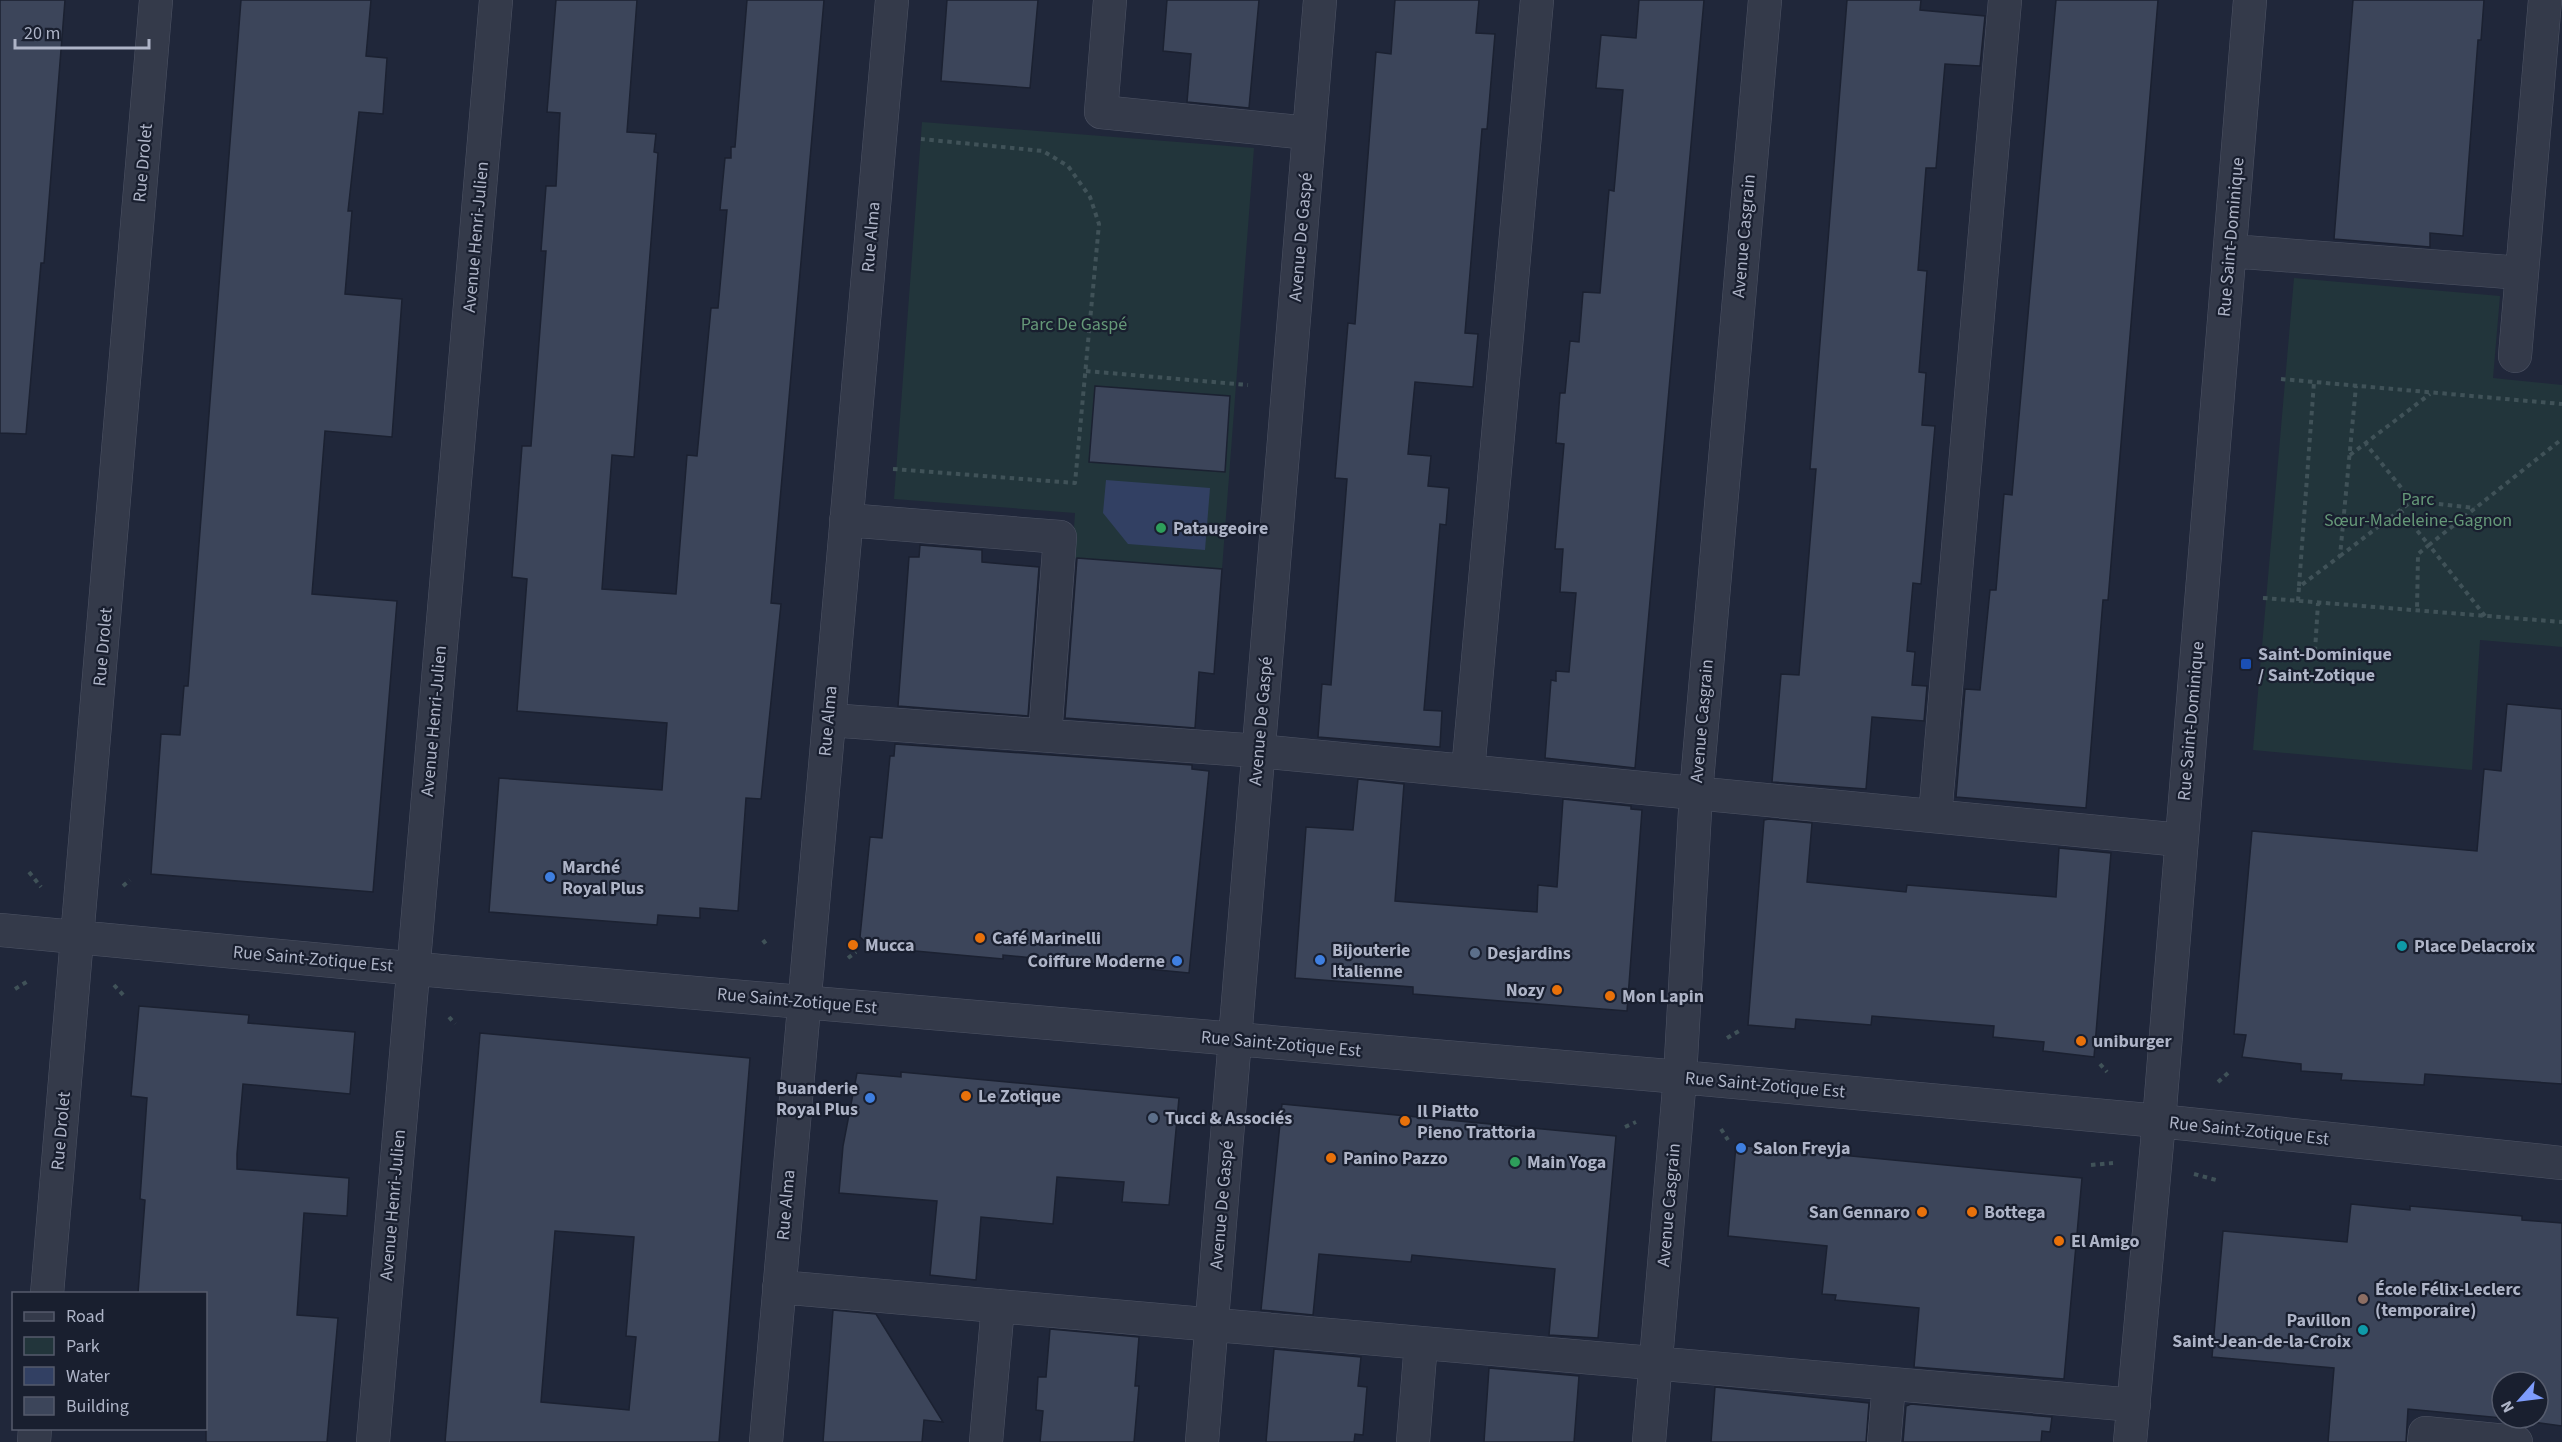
<svg xmlns="http://www.w3.org/2000/svg" width="2562" height="1442" viewBox="0 0 2562 1442" font-family="'Source Sans 3',sans-serif">
  <style>
    .green { fill: #22353b }
    .water { fill: #324063 }
    .building { fill: #3c455a; stroke: #1b2131; stroke-width: 1.5; fill-rule: evenodd }
    .lines { fill: none; stroke-linecap: round; stroke-linejoin: round }
    .minor-casing { stroke: #4e5465; stroke-width: 34 }
    .path { stroke: #405258; stroke-width: 4; stroke-dasharray: 4.5 4.5; stroke-linecap: butt }
    .minor { stroke: #343a4a; stroke-width: 33 }
    .leisure-dot { fill: #2e9e5b; stroke: #191f2f; stroke-width: 2 }
    .transit-dot { fill: #1a4fb4; stroke: #191f2f; stroke-width: 2 }
    .shop-dot { fill: #3f7fe0; stroke: #191f2f; stroke-width: 2 }
    .food-dot { fill: #e8710a; stroke: #191f2f; stroke-width: 2 }
    .culture-dot { fill: #0f9aa8; stroke: #191f2f; stroke-width: 2 }
    .service-dot { fill: #5c6f8a; stroke: #191f2f; stroke-width: 2 }
    .education-dot { fill: #8d6e63; stroke: #191f2f; stroke-width: 2 }
    .labels { text-anchor: middle; dominant-baseline: central; stroke-width: 4.5; stroke-linejoin: round; paint-order: stroke }
    .street-label { font-size: 18px; fill: #aeb4c7; stroke: #191f2f }
    .park-label { font-size: 18px; fill: #659878; stroke: #191f2f }
    .poi-label { font-size: 18px; font-weight: bold; fill: #aeb4c7; stroke: #191f2f; text-anchor: start }
  </style>
  <rect width="100%" height="100%" fill="#20273a"/>
  <path class="green" d="M922,122L1254,148L1222,569L1072,558L1075,513L894,499Z
    M2294,278L2500,296L2493,378L2562,385V647L2480,640L2472,770L2253,750Z"/>
  <path class="water" d="M1106,480L1210,488L1205,550L1128,544L1103,513Z"/>
  <path class="building" d="M0,0H65L44,263H41L26,434L0,433Z
    M241,0H371L366,56L387,58L383,114L359,112L348,211H352L345,294L402,299L392,437L325,431L312,594L397,601L373,892L151,874L161,734L180,735L184,686H188Z
    M556,0H637L627,132L656,134L654,152L658,153L634,457L612,455L602,589L676,594L687,455L697,456L711,308H718L727,210H720L725,158H731V147H735L747,0H824L771,603L781,604L761,799L746,798L738,911L700,908V918L658,915L657,925L489,912L499,778L662,790L667,723L517,711L527,579L512,577L522,446H531L546,251H541L546,186H556L560,113L547,112Z
    M947,0H1038L1030,88L941,81Z
    M1167,0H1259L1249,108L1187,102L1191,54L1163,51Z
    M1395,0H1479L1476,33L1495,34L1487,129H1482L1465,333L1478,334L1473,387L1415,382L1408,454L1431,456L1428,486L1449,488L1446,525L1440,524L1424,710L1442,711L1440,747L1318,737L1322,684L1331,685L1347,479L1335,478L1348,323L1355,324L1376,52L1391,54Z
    M1639,0H1704L1635,768L1545,758L1551,680L1556,681V671L1569,672L1576,593L1560,592L1563,549H1555L1564,444L1556,443L1560,393H1565L1570,341L1579,342L1583,292L1600,293L1609,190L1614,191L1623,90L1596,88L1601,35L1636,38Z
    M1847,0H1921L1920,10L1985,16L1980,66L1945,64L1936,168H1926L1918,270L1927,271L1919,372L1926,373L1922,425L1935,426L1921,584L1913,583L1907,651L1915,652L1912,685L1927,686L1924,721L1872,717L1866,789L1772,782L1781,674L1799,675L1816,469H1810Z
    M2056,0H2158L2108,600H2103L2086,808L1956,797L1965,689L1980,690L1990,590H1996L2004,494L2012,495Z
    M2353,0H2484L2481,40H2478L2463,236L2430,233V247L2334,239Z
    M1095,386L1230,396L1225,472L1089,462Z
    M920,545L982,550V562L1039,567L1028,716L898,706L909,557H919Z
    M1077,558L1222,569L1214,674L1199,672L1195,728L1065,718Z
    M2507,704L2562,709V1084L2425,1074L2424,1085L2341,1080L2342,1074L2301,1071V1064L2242,1057L2246,1035L2234,1034L2252,831L2477,851L2484,769L2501,771Z
    M895,744L1192,765V769L1209,771L1189,973L1003,955V959L871,947L860,937L870,837L882,838L890,756H894Z
    M1358,779L1404,784L1395,901L1537,912L1538,885L1557,887L1563,799L1631,806V809L1642,810L1627,1011L1413,994V987L1295,978L1306,827L1353,830Z
    M1769,819L1812,823L1807,882L1906,892L1907,885L2056,897L2059,848L2111,853L2094,1057L2043,1051L2044,1042L1993,1037L1994,1026L1872,1016L1871,1025L1796,1019L1795,1029L1748,1025L1764,820Z
    M139,1006L249,1015L248,1023L355,1032L350,1094L243,1084L237,1154V1169L349,1178L347,1216L304,1213L297,1315L338,1318L327,1442H206V1293H138L145,1200L140,1199L147,1098L131,1096Z
    M480,1033L750,1058L719,1442H445ZM555,1231L634,1237L626,1336L636,1337L629,1410L541,1402Z
    M901,1072L1179,1098L1169,1205L1122,1202L1124,1182L1057,1177L1053,1224L981,1217L976,1280L930,1275L937,1201L839,1193L843,1146L857,1073L901,1077Z
    M1282,1104L1616,1136L1598,1338L1549,1335L1555,1269L1412,1255L1411,1262L1319,1254L1313,1315L1261,1310Z
    M1736,1145L2082,1178L2064,1379L1914,1367L1919,1308L1835,1300L1836,1295L1822,1294L1827,1246L1728,1236Z
    M2351,1204L2410,1210V1206L2522,1216V1220L2562,1223V1426L2504,1418H2538V1382H2502V1418L2408,1409L2406,1442H2328L2334,1368L2212,1357L2223,1231L2347,1242Z
    M833,1310L876,1314L943,1422L924,1420L922,1442H823Z
    M1050,1329L1139,1337L1135,1386H1139L1134,1442H1040L1043,1411L1036,1410L1038,1377H1046Z
    M1274,1349L1361,1357L1358,1386L1367,1387L1363,1435L1355,1434L1354,1442H1266Z
    M1489,1368L1579,1376L1574,1442H1484Z
    M1715,1387L1869,1403L1866,1442H1711Z
    M1911,1404L2052,1417L2050,1432L2042,1431L2041,1442H1903L1906,1406Z"/>
  <g class="lines">
    <g class="minor-casing">
      <path id="minor" d="M1110,0L1101,112L1309,133
        M2230,251L2522,273
        M2515,356L2545,0
        M846,520L1060,537L1045,735
        M829,720L1259,751L2181,840
        M1468,771L1537,0
        M1935,816L2005,0
        M0,930L451,972L1680,1077L2159,1121L2562,1163
        M779,1287L2134,1405
        M47,1294L156,0
        M34,1442L35,1428
        M373,1442L496,0
        M766,1442L892,0
        M986,1442L998,1306
        M1202,1442L1320,0
        M1413,1442L1421,1343
        M1649,1442L1680,1077L1696,793L1765,0
        M1884,1442L1889,1384
        M2130,1442L2159,1121L2250,0
        M2424,1442L2425,1433L2516,1442"/>
    </g>
    <path class="path" d="M1086,371L1248,385
      M2281,379L2562,404
      M2350,455L2430,394
      M893,469L1075,483L1099,224L1090,197L1068,166L1043,151L921,139
      M2412,501L2475,508
      M2400,510L2429,545L2418,554L2417,611
      M2340,556L2412,501L2366,444
      M2299,586L2314,382
      M2263,598L2562,622
      M2298,601L2299,587L2340,556L2356,386
      M2485,616L2429,545L2562,439
      M2315,651L2318,603
      M29,872L41,887
      M123,886L130,880
      M763,940L768,947
      M848,958L856,952
      M114,985L125,997
      M15,989L28,981
      M449,1017L455,1024
      M1727,1038L1739,1031
      M2100,1064L2107,1072
      M2218,1082L2228,1073
      M1625,1127L1636,1122
      M1721,1129L1728,1140
      M2091,1165L2113,1163
      M2194,1174L2216,1180"/>
    <use href="#minor" class="minor"/>
  </g>
  <g class="leisure-dot">
    <circle cx="1161" cy="528" r="6"/>
    <circle cx="1515" cy="1162" r="6"/>
  </g>
  <rect class="transit-dot" x="2240" y="658" width="12" height="12" rx="3"/>
  <g class="shop-dot">
    <circle cx="550" cy="877" r="6"/>
    <circle cx="1320" cy="960" r="6"/>
    <circle cx="1177" cy="961" r="6"/>
    <circle cx="870" cy="1098" r="6"/>
    <circle cx="1741" cy="1148" r="6"/>
  </g>
  <g class="food-dot">
    <circle cx="980" cy="938" r="6"/>
    <circle cx="853" cy="945" r="6"/>
    <circle cx="1557" cy="990" r="6"/>
    <circle cx="1610" cy="996" r="6"/>
    <circle cx="2081" cy="1041" r="6"/>
    <circle cx="966" cy="1096" r="6"/>
    <circle cx="1405" cy="1121" r="6"/>
    <circle cx="1331" cy="1158" r="6"/>
    <circle cx="1922" cy="1212" r="6"/>
    <circle cx="1972" cy="1212" r="6"/>
    <circle cx="2059" cy="1241" r="6"/>
  </g>
  <g class="culture-dot">
    <circle cx="2402" cy="946" r="6"/>
    <circle cx="2363" cy="1330" r="6"/>
  </g>
  <g class="service-dot">
    <circle cx="1475" cy="953" r="6"/>
    <circle cx="1153" cy="1118" r="6"/>
  </g>
  <circle class="education-dot" cx="2363" cy="1299" r="6"/>
  <g class="labels">
    <g class="street-label">
      <text transform="translate(143 163) rotate(-85)">Rue Drolet</text>
      <text transform="translate(1744 236) rotate(-85)">Avenue Casgrain</text>
      <text transform="translate(476 237) rotate(-85)">Avenue Henri-Julien</text>
      <text transform="translate(871 237) rotate(-85)">Rue Alma</text>
      <text transform="translate(1301 237) rotate(-85)">Avenue De Gaspé</text>
      <text transform="translate(2231 237) rotate(-85)">Rue Saint-Dominique</text>
      <text transform="translate(103 647) rotate(-85)">Rue Drolet</text>
      <text transform="translate(434 721) rotate(-85)">Avenue Henri-Julien</text>
      <text transform="translate(828 721) rotate(-85)">Rue Alma</text>
      <text transform="translate(1261 721) rotate(-85)">Avenue De Gaspé</text>
      <text transform="translate(1702 721) rotate(-85)">Avenue Casgrain</text>
      <text transform="translate(2191 721) rotate(-85)">Rue Saint-Dominique</text>
      <text transform="translate(313 959) rotate(5)">Rue Saint-Zotique Est</text>
      <text transform="translate(797 1001) rotate(5)">Rue Saint-Zotique Est</text>
      <text transform="translate(1281 1044) rotate(5)">Rue Saint-Zotique Est</text>
      <text transform="translate(1765 1085) rotate(5)">Rue Saint-Zotique Est</text>
      <text transform="translate(61 1131) rotate(-85)">Rue Drolet</text>
      <text transform="translate(2249 1131) rotate(6)">Rue Saint-Zotique Est</text>
      <text transform="translate(393 1205) rotate(-85)">Avenue Henri-Julien</text>
      <text transform="translate(786 1205) rotate(-85)">Rue Alma</text>
      <text transform="translate(1222 1205) rotate(-85)">Avenue De Gaspé</text>
      <text transform="translate(1669 1205) rotate(-85)">Avenue Casgrain</text>
    </g>
    <g class="park-label">
      <text x="1074" y="324">Parc De Gaspé</text>
      <text x="2418" y="499">Parc<tspan x="2418" dy="21">Sœur-Madeleine-Gagnon</tspan></text>
    </g>
    <g class="poi-label">
      <text x="1173" y="528">Pataugeoire</text>
      <text x="2258" y="654">Saint-Dominique<tspan x="2258" dy="21">/ Saint-Zotique</tspan></text>
      <text x="562" y="867">Marché<tspan x="562" dy="21">Royal Plus</tspan></text>
      <text x="992" y="938">Café Marinelli</text>
      <text x="865" y="945">Mucca</text>
      <text x="2414" y="946">Place Delacroix</text>
      <text x="1332" y="950">Bijouterie<tspan x="1332" dy="21">Italienne</tspan></text>
      <text x="1487" y="953">Desjardins</text>
      <text x="1165" y="961" text-anchor="end">Coiffure Moderne</text>
      <text x="1545" y="990" text-anchor="end">Nozy</text>
      <text x="1622" y="996">Mon Lapin</text>
      <text x="2093" y="1041">uniburger</text>
      <text x="858" y="1088" text-anchor="end">Buanderie<tspan x="858" dy="21">Royal Plus</tspan></text>
      <text x="978" y="1096">Le Zotique</text>
      <text x="1417" y="1111">Il Piatto<tspan x="1417" dy="21">Pieno Trattoria</tspan></text>
      <text x="1165" y="1118">Tucci &amp; Associés</text>
      <text x="1753" y="1148">Salon Freyja</text>
      <text x="1343" y="1158">Panino Pazzo</text>
      <text x="1527" y="1162">Main Yoga</text>
      <text x="1910" y="1212" text-anchor="end">San Gennaro</text>
      <text x="1984" y="1212">Bottega</text>
      <text x="2071" y="1241">El Amigo</text>
      <text x="2375" y="1289">École Félix-Leclerc<tspan x="2375" dy="21">(temporaire)</tspan></text>
      <text x="2351" y="1320" text-anchor="end">Pavillon<tspan x="2351" dy="21">Saint-Jean-de-la-Croix</tspan></text>
    </g>
  </g>
  <rect x="12" y="1292" width="195" height="138" fill="#191f2f" stroke="#555b6c" stroke-width="1.5"/>
  <rect x="24" y="1312" width="30" height="9" fill="#343a4a" stroke="#555b6c" stroke-width="1.5"/>
  <text x="66" y="1322" font-size="18" fill="#aeb4c7">Road</text>
  <rect x="24" y="1337" width="30" height="18" fill="#22353b" stroke="#555b6c" stroke-width="1.5"/>
  <text x="66" y="1352" font-size="18" fill="#aeb4c7">Park</text>
  <rect x="24" y="1367" width="30" height="18" fill="#324063" stroke="#555b6c" stroke-width="1.5"/>
  <text x="66" y="1382" font-size="18" fill="#aeb4c7">Water</text>
  <rect x="24" y="1397" width="30" height="18" fill="#3c455a" stroke="#555b6c" stroke-width="1.5"/>
  <text x="66" y="1412" font-size="18" fill="#aeb4c7">Building</text>
  <g transform="translate(2520 1400) rotate(242)"><circle r="28" fill="#191f2f" stroke="#555b6c" stroke-width="1.5"/>
  <path d="M0-4.5L10 22L0 15L-10 22Z" fill="#7e9cfc"/>
  <text y="-9" font-size="16" font-weight="bold" text-anchor="middle" fill="#aeb4c7">N</text>
  </g>
  <path d="M15 39v9h134v-9" fill="none" stroke="#aeb4c7" stroke-width="3"/>
  <text x="24" y="39" font-size="18" fill="#aeb4c7" stroke="#191f2f" stroke-width="4.5" paint-order="stroke">20 m</text>
</svg>
